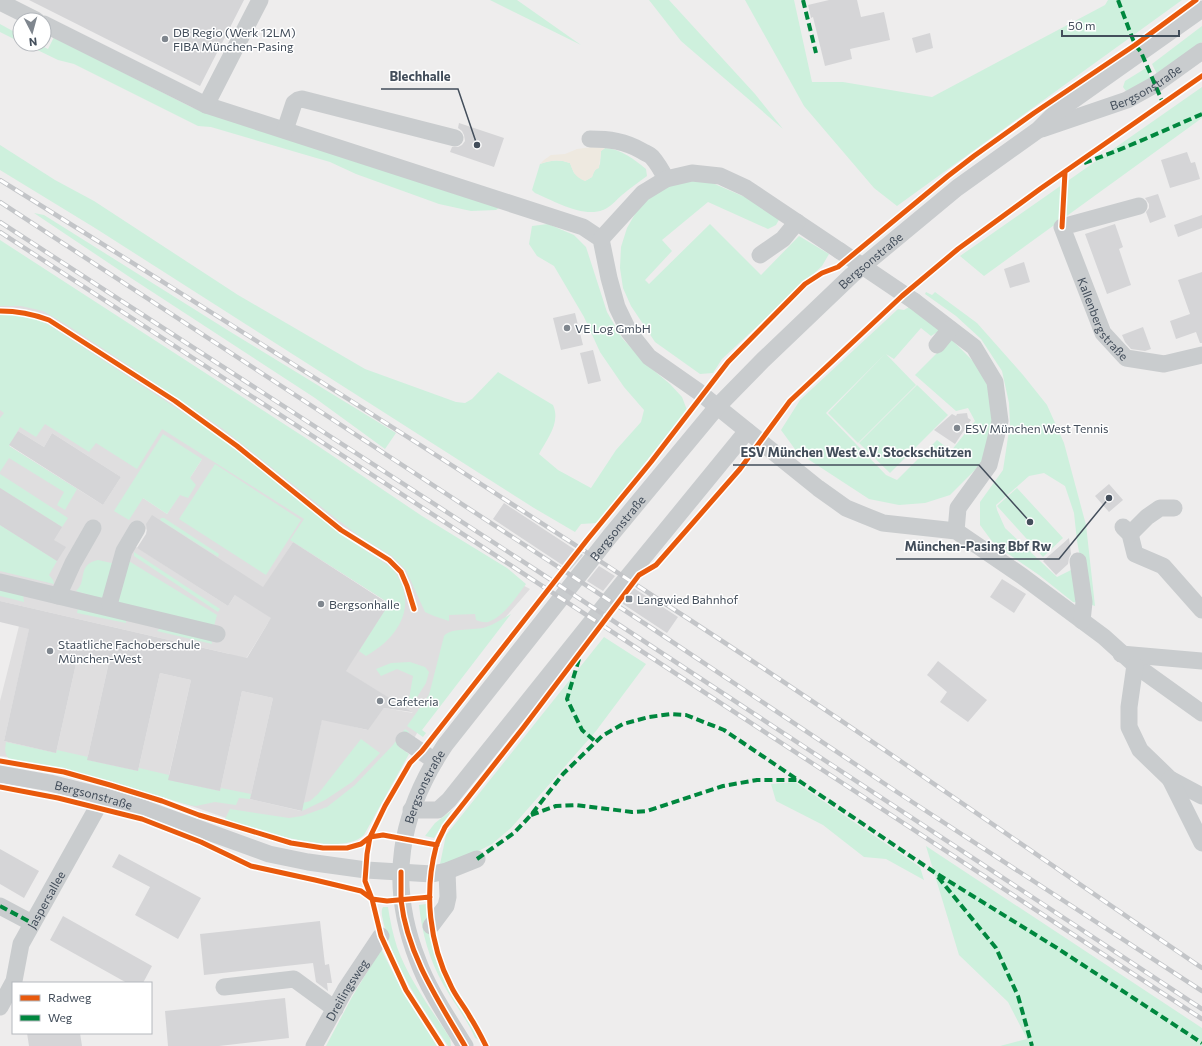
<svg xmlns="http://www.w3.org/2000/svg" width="1202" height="1046" viewBox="0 0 1202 1046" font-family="Commissioner,sans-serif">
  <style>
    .education { fill: #dfdedf; fill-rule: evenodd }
    .green { fill: #cef0dd }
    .sand { fill: #eee9e0 }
    .building { fill: #d5d5d7 }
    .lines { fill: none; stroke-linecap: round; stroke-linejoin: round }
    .minor { stroke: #c9ccce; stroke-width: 17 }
    .rail-casing { stroke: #c3c5c8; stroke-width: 4.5 }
    .rail { stroke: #fff; stroke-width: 3; stroke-dasharray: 9; stroke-linecap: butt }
    .minor-bridge { stroke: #c9ccce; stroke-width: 17 }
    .quiet { stroke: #00873e; stroke-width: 4; stroke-dasharray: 8 4; stroke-linecap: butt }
    .cycleway-casing { stroke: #fff; stroke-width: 8 }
    .cycleway { stroke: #e8590c; stroke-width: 5 }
    .poi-dot { fill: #7f868e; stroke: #fff; stroke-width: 1.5 }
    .labels { text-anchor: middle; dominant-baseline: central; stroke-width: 3; stroke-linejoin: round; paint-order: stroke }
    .poi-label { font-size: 12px; fill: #434e5b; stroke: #fff; text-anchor: start }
    .street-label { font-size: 12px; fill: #434e5b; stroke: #fff }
    .leader { fill: none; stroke: #434e5b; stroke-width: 1.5 }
    .callout-dot { fill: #434e5b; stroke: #fff; stroke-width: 1.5 }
    .callout-label { font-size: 13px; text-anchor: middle; font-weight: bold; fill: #434e5b; stroke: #fff; stroke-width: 3; stroke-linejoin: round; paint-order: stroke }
  </style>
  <rect width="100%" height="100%" fill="#eeeded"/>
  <path class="education" d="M30,280L412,526L530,589L451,680L433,705L404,756L330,819H229L134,786L32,760L0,756V701L19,626L31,621L4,741L56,753L78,655L109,662L87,760L138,771L160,673L191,680L168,779L220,791L242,691L273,698L250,799L301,811L325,706L343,724L367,730L384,708L413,713L268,623L244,662L229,659L230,654L0,601V304ZM18,431L44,447L52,433L121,477L103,505L9,446ZM202,459L167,514L143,498ZM144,528L239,589L228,606L133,545ZM293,542L389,603L348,667L252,605Z"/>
  <path class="green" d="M490,0H517L581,45Z
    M649,0H669L755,94L783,129L681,41Z
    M745,0H794L812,82H843L932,97L1105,5L1108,0H1182L897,206L874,188L804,106Z
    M0,24L20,35V42L0,32Z
    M1202,26V42L1157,74L1152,64Z
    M54,37L191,107L500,207L496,210L471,211L439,204L356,174L330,162L211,127L198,126L74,64L58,60L25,44H38L48,49Z
    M1146,68L1151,79L1126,91L1123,87L1125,81Z
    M1202,87V118L984,276L960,256Z
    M0,145L55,180L94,201L238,295L365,369L456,402L465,403L472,399L498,372L553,405C561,423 547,439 539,454L558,470L591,488L616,450L641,422L644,410L624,387L600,352L584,317L554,266L537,256L529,244L532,226L548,224L574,235L586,247L607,312L622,338L646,364L670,384L682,397L687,410L597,523L581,524L575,532L534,508L95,228L0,170Z
    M605,148C621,149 634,159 646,169L647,176C639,182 630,188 622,195C616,200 611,207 603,210C583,218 554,201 535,193L532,190L540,164C551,160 559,159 570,163L574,173L585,181L592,177L593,173L600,164L601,151Z
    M703,179L759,203L780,218L776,225L768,229L708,202L662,240L672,251L645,280L649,284L710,224L761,275L799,236L829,254L822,266L722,359L713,373L700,374L655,342L631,306L623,288L620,268L621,247L627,228L643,200L670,184Z
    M34,213L44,215L229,331L396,433L385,449L315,398L131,278Z
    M0,240L318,446L422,516L507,568L526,584C516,597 504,617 488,622C484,623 479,621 476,620L475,614L449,615V621L434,616L425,612L406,570L392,556L362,538L338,520L223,429L125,363L67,325L43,311L21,306H0Z
    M926,292L932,295L935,292L977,323L1023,375L1047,405L1064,443L1086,525L1095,606L1092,605L1088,600L1077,541L1074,513L1065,486L1044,473L1029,476L996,505L997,510L1005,528L1057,577L1071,570L1079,603L1073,602L1039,575L994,544L980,525V502L1003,470L1010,424L1009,403L1002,371L981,339L956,316L925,294Z
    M909,307L937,326L939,331L931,336L921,328L894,359L886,354L916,385L858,443L828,413L885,354L826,413L886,475L897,480L937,440L951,451L975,421L968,408L956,411L915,375L951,339L976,364L990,390L993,426L985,460L950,495L925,503L899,505L869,499L797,452L781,430L800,400L898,309L904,310Z
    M5,314L30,316L49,325L216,434L339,533L392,568C420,603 400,637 366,656L359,651L389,603L290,540L304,519L162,429L137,469L96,443L89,452L45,424L36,437L20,427L9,446L77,489L65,510L57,505L64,492L9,458L0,472V418L4,413L0,410V315Z
    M917,385L948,415L890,473L859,443Z
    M163,434L202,459L190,478L196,485L188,498L180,495L167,514L143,498L129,520L114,511Z
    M215,464L301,520L266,575L179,519Z
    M0,474L68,518L62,527L0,488Z
    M1017,488L1063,538L1043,557L997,506Z
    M161,518H164L219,554L218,557L160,520Z
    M0,525L57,561L49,575L53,580L54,584L0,571Z
    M134,552L220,609L218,612L134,556Z
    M98,560L116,564L104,597L99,598L76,591C88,581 76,565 98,560Z
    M127,560L217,615L214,626L118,604Z
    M0,589L23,595L24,602L0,596Z
    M78,608L126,618V623L77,613Z
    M511,614L422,730L426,733L423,737L407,726L429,695L444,636C451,627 475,631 486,627C495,624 503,618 511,614Z
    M162,626L211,637L212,644L157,631Z
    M604,637L646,664L596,731L511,828L492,844L469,856L447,863L440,864L446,835Z
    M410,662L425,667L429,672L426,683L414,702L409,699L413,676L397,669L381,676L376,669L391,663Z
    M405,729L409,732L399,747L409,754L364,835C339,859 255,829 225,819L230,809L289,818L302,816L327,807L355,785L393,745Z
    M361,739L380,753L352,782L325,800L302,811L303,803L310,801L318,794Z
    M6,742L56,753L57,750L88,757V760L138,771L139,768L169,775V780L220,791L221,788L251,794L250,799L239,798L236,805L215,802L196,806L188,805L110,781L60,768L9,759C4,753 5,749 6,742Z
    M795,782L920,867L924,880L886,859L864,857L823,825L776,801L771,784Z
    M452,810L434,838L425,836L435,823Z
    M926,846L1202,1028V1046H1000L1027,1039L1008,1002L959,955Z
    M426,904L431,939L439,963L450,987L462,1005L480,1040L475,1038C467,1019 453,1002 443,984C429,959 422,933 419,905Z
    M383,907H388C390,921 393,934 397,947C409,980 431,1009 450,1038L451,1046H448C423,1008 395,970 384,925C383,919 380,912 383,907Z
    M381,949L405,996L437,1046H326L352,997Z"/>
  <path class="sand" d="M592,147L605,148L601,151L599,168L595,170L592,177L585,181C575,177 573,172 570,163C558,159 551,160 540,164L544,160L551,155L565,154L577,149Z"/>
  <path class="building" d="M29,0H244L200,86Z
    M829,0H857L861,17L884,12L890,40L850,49L852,59L825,66L813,17L811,18L808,5Z
    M930,33L933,48L916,53L912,38Z
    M459,123L504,138L494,167L450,152L452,147H458L462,145L465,141L464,135L462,131L458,128Z
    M1187,152L1191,163L1195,162L1200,179L1170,188L1161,160Z
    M1158,194L1166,217L1150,223L1146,212L1149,208V204L1145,198Z
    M1202,215V228L1178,237L1174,225Z
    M1115,224L1123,247L1119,249L1131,285L1107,294L1085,234Z
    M1024,262L1030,282L1010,288L1004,269Z
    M1202,272V343H1200L1196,332L1176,339L1170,321L1190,314L1178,280Z
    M575,313L583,345L561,350L553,318Z
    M1143,327L1151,349L1145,351L1131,349L1125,342L1122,335Z
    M593,350L601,381L588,384L580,353Z
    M967,413L968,418L971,420L955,444L934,430L952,414L956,416L957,414Z
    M18,431L44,447L52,433L121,477L103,505L9,445Z
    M1109,484L1123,500L1109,512L1095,496Z
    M0,488L62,527L54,540L66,547L57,561L0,525Z
    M504,503L583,555L570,570L493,519Z
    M152,515L263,587L293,542L389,604L346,671L412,712L384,708L368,730L322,720L302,811L250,799L273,698L242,691L220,791L168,780L191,680L160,673L138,771L87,760L109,662L78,655L56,753L4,741L29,629L0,622V601L247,658L271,618L235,595L228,606L137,548L146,534L147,529L146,524Z
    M1069,538L1071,554L1069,558L1068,564L1056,575L1043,561Z
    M599,566L615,576L603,591L587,581Z
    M1002,579L1026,594L1014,613L990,597Z
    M632,587L678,617L667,633L620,602Z
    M938,661L987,700L968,722L940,702L947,692L927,675Z
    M0,849L39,871L24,898L0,884Z
    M119,854L201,898L178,939L135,915L150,887L112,867Z
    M63,916L152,966L143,983H127L50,940Z
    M320,921L325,965L329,964L332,983H327L328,991L316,982L313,963L204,975L200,934Z
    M285,998L289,1038L219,1046H168L165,1011Z
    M27,1033H80L82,1046H29Z"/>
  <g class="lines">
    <g class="minor">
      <path d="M0,2L36,20"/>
      <path d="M44,24L206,105L583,227L601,239L609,278L617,307L629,332L649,357L699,392L818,488L846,508L883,523L956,531L1022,576L1104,637L1135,665L1202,713"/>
      <path d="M206,105L260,0"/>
      <path id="s1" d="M1042,129L1127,100L1156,84L1202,51"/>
      <path d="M285,130L294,103L298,100L302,99L455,138"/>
      <path d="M590,139C609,139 625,141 642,151C645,153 649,154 652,157C658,164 662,171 666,179"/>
      <path id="s2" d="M1139,206L1062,227L1103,333L1126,358L1164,364L1202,355"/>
      <path d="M601,239L643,193L666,179L692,173L720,176L746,188L840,251"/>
      <path d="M760,255L783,239L797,222"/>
      <path d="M914,301L974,347L995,382L1000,421L989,465L958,508L956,531"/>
      <path d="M937,345L950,329"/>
      <path d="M1123,527L1130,534L1135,554L1163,566L1202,610"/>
      <path d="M1130,534L1147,517L1160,508H1174"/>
      <path d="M1078,561L1084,602L1082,621"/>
      <path d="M0,582L217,634"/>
      <path d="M58,596L73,563L93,528"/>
      <path d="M111,608L110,601L124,551L137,529"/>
      <path d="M1121,654L1202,661"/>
      <path d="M1135,665L1129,707V727L1140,750L1170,779L1202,796"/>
      <path d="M404,740L435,761"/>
      <path id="s3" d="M0,774L50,783L102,796L145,809L269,854L308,862L366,870L432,874L447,871L477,859"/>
      <path d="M1170,779L1202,843"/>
      <path d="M411,810H438L449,800L621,585L747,431"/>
      <path d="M0,906L32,923"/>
      <path d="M431,926L446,906L448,897L447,871"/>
      <path d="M224,987L294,979L335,1009"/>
      <path id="s4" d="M0,1007L14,981L21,944L97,808L102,796"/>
      <path id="s5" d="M314,1046L345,990L381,936"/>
      <path id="s6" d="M465,1046C448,1018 429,991 418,961C387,883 399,814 445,745L610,536L717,407L763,360L852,275L957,188L1038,130L1055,113L1202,9"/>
    </g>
    <g class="rail-casing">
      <path id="rail" d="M0,180C223,319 445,459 664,603C846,721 1023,846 1202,968
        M0,202L653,629L897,792L1202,991
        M0,222L536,570L1202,1009
        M0,232L498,557L1202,1019"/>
    </g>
    <use href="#rail" class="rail"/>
    <path class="minor-bridge" d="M840,251L914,301"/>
    <path class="quiet" d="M803,0L816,53
      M1118,0L1135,45L1141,52L1163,103
      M1084,163C1124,149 1163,131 1202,114
      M579,659L567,699L582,730L596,742
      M531,815L556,806L576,805L632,812L647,811L723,786L757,780H798
      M477,859L514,833L531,815L563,774L602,736L623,724L649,717L671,714L686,715L724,730L934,872L1057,948L1202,1043
      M938,877L996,948L1018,996L1032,1046
      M0,906L32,923"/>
    <g class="cycleway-casing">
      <path id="cycleway" d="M1062,227L1065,172
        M0,311C18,311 33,314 49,320L175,401L237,446L341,530L389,560L401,572L407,586L414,609
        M0,761L64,772L110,785L162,801L199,815L291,843L323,848H347L361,844L370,837L383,835L437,845
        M0,787L58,798L142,819L201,842L251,866L315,880L361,891L372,899L387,901L430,897
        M401,872C401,881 401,891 401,900C407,954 438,1000 465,1046
        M442,1046L406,990L381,936L372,899L365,881L367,854L370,837L385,806L410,763L422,751L587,540L651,462L728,362L805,284L822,273L838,267L948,176L974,156L1034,113L1135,45L1196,0
        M486,1046C481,1036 476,1026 470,1017C464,1006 456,997 451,986C429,944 424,892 436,847C438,840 442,834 445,827L523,728L639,575L656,565L740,469L790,401L902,296L958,249L1040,189L1202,76"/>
    </g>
    <use href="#cycleway" class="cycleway"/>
  </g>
  <g class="poi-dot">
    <circle cx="165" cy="39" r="4"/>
    <circle cx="567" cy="328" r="4"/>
    <circle cx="957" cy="428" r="4"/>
    <rect x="625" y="595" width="8" height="8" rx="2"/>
    <circle cx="321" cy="604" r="4"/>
    <circle cx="50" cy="651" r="4"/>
    <circle cx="380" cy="701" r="4"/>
  </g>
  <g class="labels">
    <g class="poi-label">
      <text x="173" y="32">DB Regio (Werk 12LM)<tspan x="173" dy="14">FIBA München-Pasing</tspan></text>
      <text x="575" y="328">VE Log GmbH</text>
      <text x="965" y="428">ESV München West Tennis</text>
      <text x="637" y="599">Langwied Bahnhof</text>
      <text x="329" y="604">Bergsonhalle</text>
      <text x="58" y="644">Staatliche Fachoberschule<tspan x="58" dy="14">München-West</tspan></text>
      <text x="388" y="701">Cafeteria</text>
    </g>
    <g class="street-label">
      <text stroke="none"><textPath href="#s1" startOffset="112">Bergsonstraße</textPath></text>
      <text stroke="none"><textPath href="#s6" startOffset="971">Bergsonstraße</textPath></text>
      <text stroke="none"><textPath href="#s2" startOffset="181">Kallenbergstraße</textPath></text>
      <text stroke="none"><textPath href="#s6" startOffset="602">Bergsonstraße</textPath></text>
      <text stroke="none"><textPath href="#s6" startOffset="278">Bergsonstraße</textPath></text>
      <text stroke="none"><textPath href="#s3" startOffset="96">Bergsonstraße</textPath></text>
      <text stroke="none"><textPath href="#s4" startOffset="118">Jaspersallee</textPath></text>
      <text stroke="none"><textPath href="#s5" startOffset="65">Dreilingsweg</textPath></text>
    </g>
  </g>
  <path class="leader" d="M477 145L458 89H381M1030 522L979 465H733M1109 498L1059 559H896"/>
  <g class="callout-dot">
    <circle cx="477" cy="145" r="4"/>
    <circle cx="1030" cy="522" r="4"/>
    <circle cx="1109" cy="498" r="4"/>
  </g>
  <g class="callout-label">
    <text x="420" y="81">Blechhalle</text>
    <text x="856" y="457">ESV München West e.V. Stockschützen</text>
    <text x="978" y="551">München-Pasing Bbf Rw</text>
  </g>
  <rect x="12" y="982" width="140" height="52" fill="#ffffff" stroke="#b4b8bd"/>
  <rect x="20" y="995" width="20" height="6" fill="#e8590c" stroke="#b4b8bd"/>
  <text x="48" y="1002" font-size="12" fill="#434e5b">Radweg</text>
  <rect x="20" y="1015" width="20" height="6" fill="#00873e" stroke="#b4b8bd"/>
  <text x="48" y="1022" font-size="12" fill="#434e5b">Weg</text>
  <g transform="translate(32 32) rotate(174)"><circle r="19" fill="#ffffff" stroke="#b4b8bd"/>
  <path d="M0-3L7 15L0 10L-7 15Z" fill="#7f868e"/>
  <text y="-6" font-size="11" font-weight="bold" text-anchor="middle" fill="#434e5b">N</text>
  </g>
  <path d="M1062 30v6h117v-6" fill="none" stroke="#434e5b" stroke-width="2"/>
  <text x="1068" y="30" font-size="12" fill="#434e5b" stroke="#ffffff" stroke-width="3" paint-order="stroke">50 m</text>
</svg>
